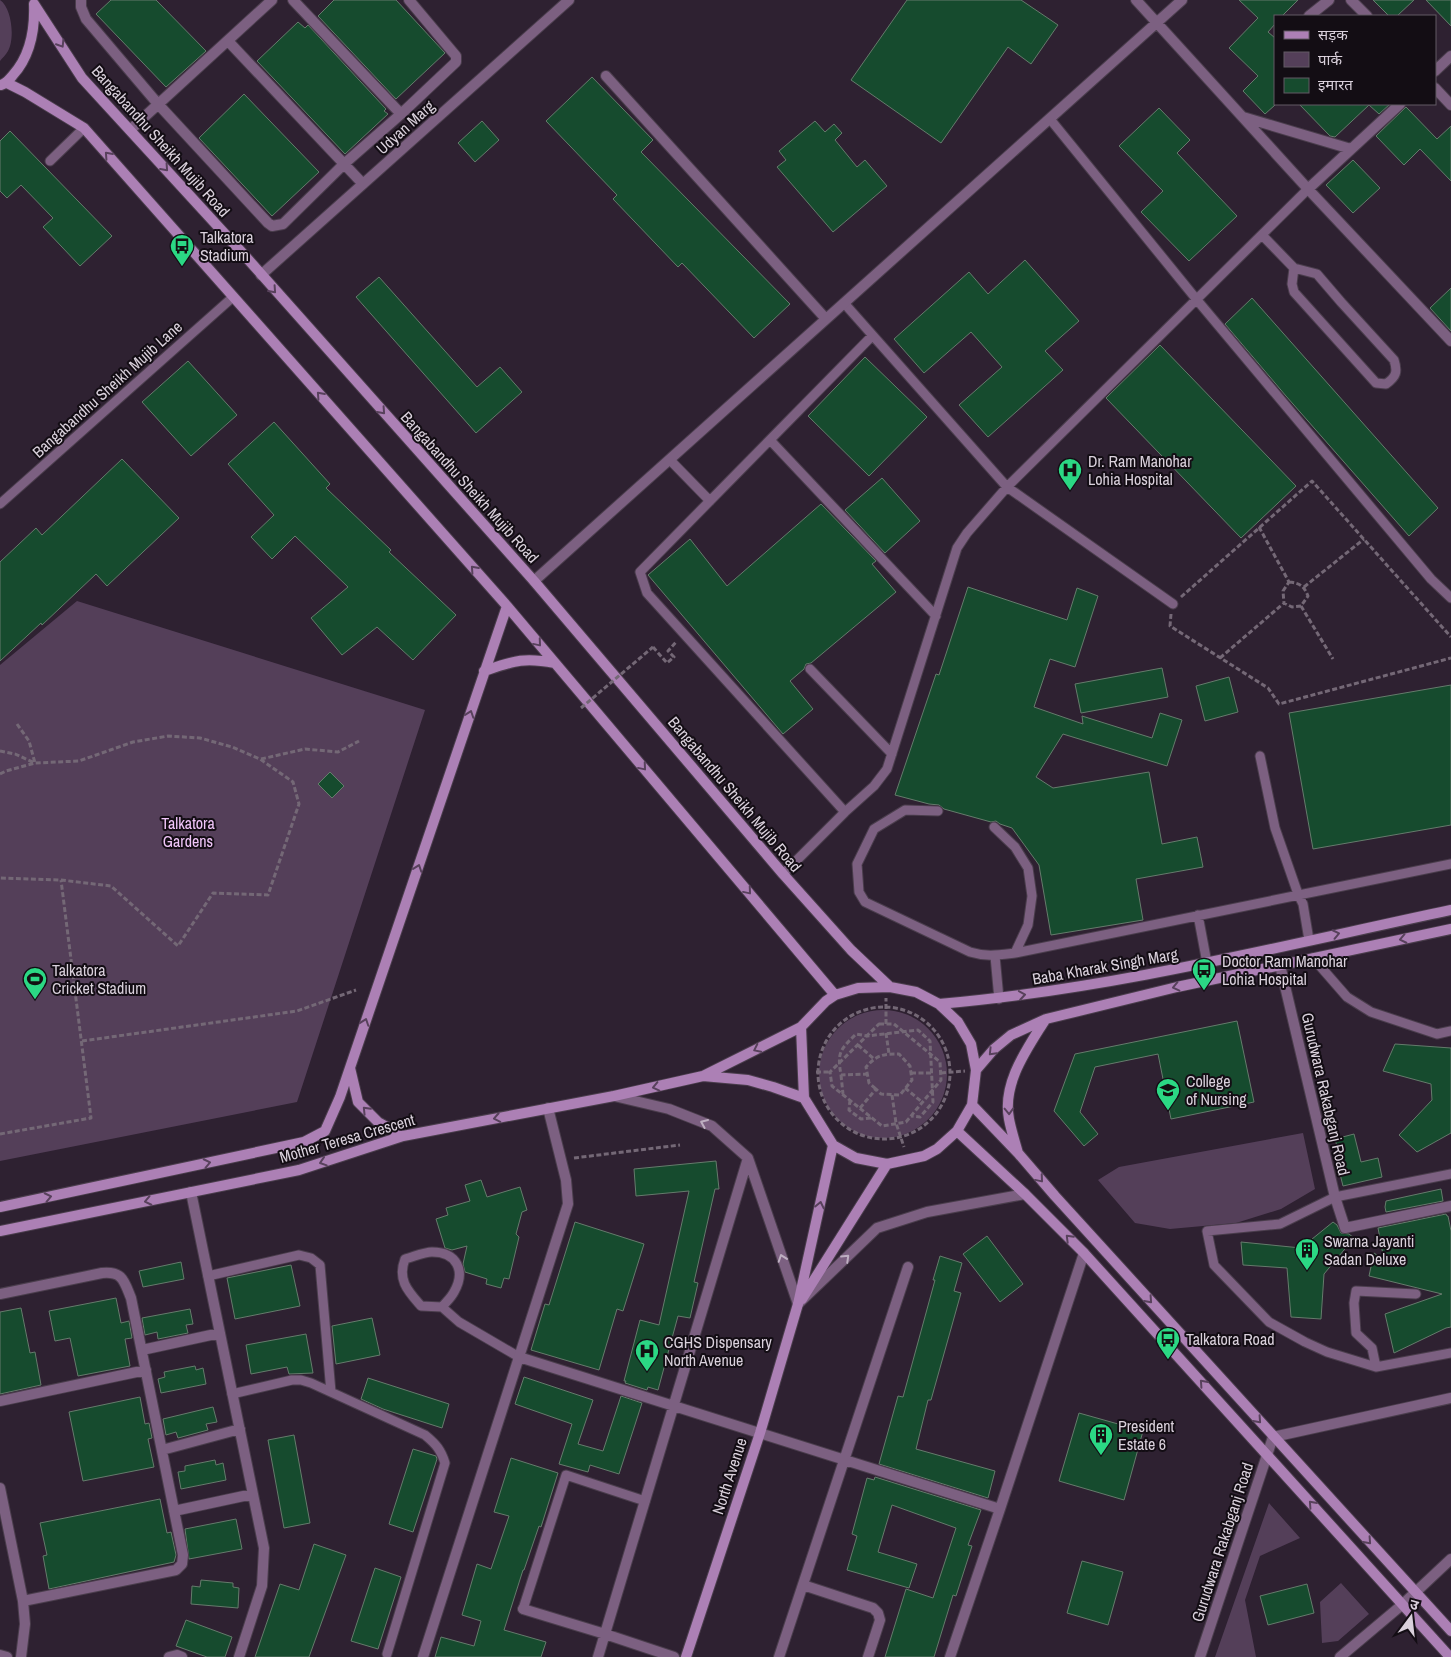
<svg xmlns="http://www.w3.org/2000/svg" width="1451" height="1657" viewBox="0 0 1451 1657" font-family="'Archivo Narrow','Noto Sans Devanagari',sans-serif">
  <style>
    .green { fill: #543f59 }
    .building { fill: #164b2e; stroke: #657b6c }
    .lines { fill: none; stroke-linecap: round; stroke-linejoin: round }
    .lane-casing { stroke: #4a3d4c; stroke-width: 11 }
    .street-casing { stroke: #4a3d4c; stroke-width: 12 }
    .secondary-casing { stroke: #4a3d4c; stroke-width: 12 }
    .path { stroke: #746876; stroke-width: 3; stroke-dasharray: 5 2.5; stroke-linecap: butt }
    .lane { stroke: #7c6081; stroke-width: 9 }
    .street { stroke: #7c6081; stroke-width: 10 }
    .secondary { stroke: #ac80b5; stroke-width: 10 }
    .path-bridge { stroke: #746876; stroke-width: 3; stroke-dasharray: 5 2.5; stroke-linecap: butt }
    .oneway { stroke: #58415c }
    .oneway2 { stroke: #beafc1 }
    .labels { text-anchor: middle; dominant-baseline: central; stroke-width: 4; stroke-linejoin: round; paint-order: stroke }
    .street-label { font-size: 16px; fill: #dad1dc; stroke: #130d14 }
    .poi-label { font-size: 16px; fill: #dad1dc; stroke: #130d14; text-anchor: start }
    .park-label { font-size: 16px; fill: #f0c5f9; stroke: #130d14 }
  </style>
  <rect width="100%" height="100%" fill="#2e2131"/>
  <path class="green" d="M0,0C12,8 15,39 8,51C6,55 2,58 0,61Z
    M77,601L425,710L297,1102L0,1161V665Z
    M819 1074a64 64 0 1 1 128 0a64 64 0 1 1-128 0Z
    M1303,1133L1315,1189L1281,1209L1236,1223L1170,1229L1135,1223L1098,1180L1119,1167Z
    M1269,1503L1300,1538L1260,1556L1245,1600L1256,1657H1215Z
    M1341,1583L1369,1614L1338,1641L1322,1643L1320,1602Z"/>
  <path class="building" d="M111,0H156L206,51L166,87L96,14Z
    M334,0H396L445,53L396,99L318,16Z
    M907,0H1021L1058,25L1031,64L1008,47L941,143L851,80Z
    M1239,0H1298L1282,16H1275V24L1268,32L1275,38V105L1265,114L1243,91L1258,76L1229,48L1258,18Z
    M1373,0H1414L1397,16H1389Z
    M1426,0H1451V26Z
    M298,22L305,28L308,25L386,109L384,111L388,114L345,154L257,61Z
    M592,77L653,140L641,152L790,304L754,338L682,263L678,267L613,199L617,195L546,121Z
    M244,94L319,172L272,216L199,138Z
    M1299,104H1390L1379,114L1369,105L1335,137L1330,136Z
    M1406,107L1437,139L1451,126V181L1420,149L1404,165L1376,136Z
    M1159,108L1190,140L1177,153L1237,216L1189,261L1141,212L1163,191L1119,146Z
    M482,121L499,140L475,162L458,143Z
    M815,121L825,132L834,124L842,133L835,140L857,167L865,160L887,186L833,232L777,167L786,160L779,151Z
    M10,131L112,236L80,266L43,227L53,218L21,185L7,198L0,191V141Z
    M1353,160L1380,188L1353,213L1326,185Z
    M1025,260L1079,321L1045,351L1063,370L988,437L959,405L1002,367L971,332L924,373L894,339L969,272L988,294Z
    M379,277L477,387L500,367L522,392L476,433L356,297Z
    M1451,288V331L1430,308Z
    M1252,298L1438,508L1409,536L1286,396L1225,324Z
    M1160,345L1296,486L1241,538L1106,398Z
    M865,357L927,417L869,476L808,416Z
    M188,361L237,415L191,456L142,402Z
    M274,422L330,484L326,488L391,550L389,552L456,615L413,660L377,627L342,655L311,618L348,587L295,536L272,559L251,537L274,515L228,464Z
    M122,459L179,518L107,586L96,574L42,625L41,623L0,661V562L36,528L42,535Z
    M882,478L920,521L885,553L845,510Z
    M821,504L876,561L872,564L896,592L811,663L806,664L804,669L790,681L813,709L783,734L648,575L690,539L727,586Z
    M968,587L1067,620L1077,588L1098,596L1075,667L1050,659L1034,707L1083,724L1082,716L1152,738L1160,713L1182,720L1167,766L1063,734L1036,777L1053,788L1149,772L1162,844L1197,837L1203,867L1136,879L1143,920L1051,935L1039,865L1012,828L1000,824L996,821L991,822L944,809L939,805L929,804L895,795L936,674L939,675Z
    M1162,668L1168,697L1081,713L1075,684Z
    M1229,677L1238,712L1205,721L1196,686Z
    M1451,685V825L1313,849L1289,713Z
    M330,772L344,786L332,798L318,784Z
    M1237,1021L1254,1102L1171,1119L1158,1054L1095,1067L1080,1112L1098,1134L1084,1146L1054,1111L1075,1054Z
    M1395,1044L1451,1048V1133L1417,1152L1399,1135L1432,1100L1431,1084L1383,1071Z
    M1354,1134L1361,1162L1378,1158L1382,1177L1343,1186L1338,1166L1342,1165L1335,1139Z
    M716,1161L719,1189H715L694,1282L698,1283L690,1318L678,1316L658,1390L648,1387L647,1390L625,1383L626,1381H624L640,1320L659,1325L689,1191L636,1196L634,1169Z
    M481,1180L487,1197L520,1187L527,1210L522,1212L516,1234L519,1237L509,1279L504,1278L501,1288L486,1284L487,1279L465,1272L463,1264L467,1246L452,1250L445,1248L436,1219L448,1215L446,1208L470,1201L465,1185Z
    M1441,1189L1443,1201L1386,1212L1385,1207L1386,1201Z
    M1446,1214L1447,1216H1448L1451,1231V1327L1446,1328L1394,1353L1385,1314L1442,1294L1369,1276L1374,1253L1384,1260L1378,1228Z
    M575,1222L644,1244L623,1311L617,1309L599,1370L531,1350L545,1304L549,1305Z
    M1333,1222L1337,1225L1341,1233L1349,1234L1354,1238L1324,1274L1321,1319L1291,1317L1287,1268L1243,1265L1241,1242L1301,1248Z
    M987,1236L1023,1284L1000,1302L963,1254Z
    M940,1256L962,1263L954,1291L961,1293L931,1400H928L916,1449L995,1471L988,1498L879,1464L898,1396L903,1397L935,1280H933Z
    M181,1262L184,1279L143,1287L139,1271Z
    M291,1265L300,1306L235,1319L227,1278Z
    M116,1298L121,1323L129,1321L132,1338L125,1339L130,1366L78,1376L70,1338L55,1341L49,1311Z
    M21,1308L30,1353L35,1352L41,1385L0,1394V1312Z
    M190,1309L193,1324L186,1325L188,1333L158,1339L157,1332L145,1335L142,1318Z
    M372,1318L380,1355L336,1364L332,1326Z
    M306,1334L313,1373L289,1374L287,1367L251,1374L246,1345Z
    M195,1366L196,1370L203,1368L206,1384L161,1393L158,1379L165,1377L164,1372Z
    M524,1377L593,1400L578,1444L603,1451L621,1396L642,1403L619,1474L590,1465L588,1472L559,1464L572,1424L515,1404Z
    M368,1378L449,1404L442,1428L383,1409L361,1399Z
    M140,1397L145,1424L149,1423L152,1438L148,1439L154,1467L83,1481L69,1412Z
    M213,1407L217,1422L206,1424L208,1430L178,1438L176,1432L166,1435L163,1419Z
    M1079,1413L1143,1431L1124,1500L1059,1481Z
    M294,1435L310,1523L284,1528L268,1440Z
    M413,1449L436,1456L437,1459L413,1532L389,1524Z
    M511,1458L558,1473L541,1527L539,1526L524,1570H523L504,1630L546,1642L541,1657H435L441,1637L474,1646L481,1621L462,1615L477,1564L491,1569L509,1516L494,1512Z
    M215,1460L216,1465L223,1463L226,1480L181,1489L178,1472L185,1471V1466Z
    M875,1477L981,1510L968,1545L972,1546L956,1596L953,1595L934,1657H885L906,1589L933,1598L956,1528L892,1505L878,1552L917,1564L909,1588L847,1570L857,1536L852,1534L867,1478L874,1480Z
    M160,1499L167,1533L171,1532L176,1555L174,1562L49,1589L43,1556L47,1555L40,1523Z
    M236,1519L242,1549L189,1559L185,1529Z
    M314,1544L346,1555L309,1657H255L280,1584L299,1590Z
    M1082,1561L1123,1572L1108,1625L1067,1613Z
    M375,1568L401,1577L378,1649L351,1641Z
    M201,1580L233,1583V1587L239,1588L238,1608L191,1604L192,1586L200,1587Z
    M1307,1584L1314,1613L1268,1625L1260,1596Z
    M186,1620L232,1637L225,1657H207L176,1646Z"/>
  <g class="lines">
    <g class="lane-casing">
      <path id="lane" d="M1050,119L1197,300L1431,579L1451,598
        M50,161L84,128
        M1262,235L1294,268L1317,274L1341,302L1394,360C1398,372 1396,377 1386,384L1376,383L1294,292L1292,284L1294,268
        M844,303L1007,487L1173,604
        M770,440L936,616
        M670,460L710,501
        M0,504L233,297
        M810,669L892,754
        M1260,756L1275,828L1298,894L1303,904L1309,940
        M938,811L905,810L874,829L857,864L859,892L865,902L970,952C986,957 998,955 1015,953L1451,864
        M845,812L647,593L640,572L872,336
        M994,827L1015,847L1028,868L1032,896L1028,925L1015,953
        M783,874L845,812L874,786L887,769L957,548L967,533L1007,487L1308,189
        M1198,915L1207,963
        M995,956L999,999
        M1313,958L1347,997L1371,1012L1437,1034L1451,1031
        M1451,1174L1335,1197L1280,1224L1207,1231L1214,1265L1269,1322L1305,1342L1327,1352L1376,1367L1451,1353
        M208,1276L299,1255L311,1258L320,1265L331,1392
        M442,1307C446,1302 451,1298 454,1292C466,1271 457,1252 432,1252C424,1252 413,1257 405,1259C397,1280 408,1291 421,1306L442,1307L459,1322L519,1357
        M1376,1367L1372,1348L1356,1333L1354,1303L1356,1291L1416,1294
        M232,1394L292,1380H301L311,1383L425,1435C436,1444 441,1450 445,1463L387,1654
        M523,1609L566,1475L645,1501"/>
    </g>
    <g class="street-casing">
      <path id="street" d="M81,0V7L86,19L158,104L268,223L272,226L283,224L344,164L401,114L456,62V56L409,0
        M293,0L401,114
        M1136,0L1308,189L1451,341
        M1351,0L1367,16
        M1309,16L1329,0
        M228,41L363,184
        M1435,71L1451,56
        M606,76L826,319
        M1435,88L1451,105
        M1243,117L1351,149
        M130,130L272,0
        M1308,189L1400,104
        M261,275L569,0
        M534,581L1182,0
        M1280,965L1335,1197L1345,1228L1451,1206
        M614,1096L669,1109L712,1126L748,1158L798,1304L877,1228L927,1212L1025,1194
        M191,1192L264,1548L262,1586L239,1657
        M0,1294L102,1273C123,1271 124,1281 131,1298L183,1555L182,1564L176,1570L23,1601
        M142,1350L220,1333
        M519,1357L1000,1509
        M0,1401L146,1370
        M162,1450L240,1429
        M0,1488L23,1601L25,1624L21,1657
        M174,1511L253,1494
        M803,1585L873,1608L878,1613L880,1620L868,1657
        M523,1609L605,1634L674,1657
        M0,1655L7,1657
        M169,1657L177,1655L182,1657
        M423,1657L568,1204L566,1180L548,1108
        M598,1657L748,1158
        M779,1657L908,1267
        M950,1657L1000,1509L1084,1253
        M1200,1657L1273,1437L1451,1398
        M1340,1657L1403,1604L1451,1559"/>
    </g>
    <g class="secondary-casing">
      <path id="secondary" d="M34,4L82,78L246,257L534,581L783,874L851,950L890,987
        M7,83L25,92L84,128L507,606L835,995
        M1,85C7,83 9,80 13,75C31,55 35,30 34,4
        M484,671C514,661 523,657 555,663
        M939,1004C1112,989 1281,946 1451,910
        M350,1068L358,1102L378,1122L403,1136
        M976,1070L994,1049L1011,1035L1046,1019L1177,987L1451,929
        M703,1076L748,1080L773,1087L804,1098
        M972,1105L1018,1153L1055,1196L1451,1631
        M957,1131L1025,1194L1084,1253L1450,1657
        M1018,1153C1015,1142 1011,1130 1009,1119C1002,1083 1027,1049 1045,1020
        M0,1207L304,1142L325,1131L340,1097L507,606
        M0,1231L299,1170L403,1136L614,1096L703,1076L801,1027L826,1001L835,995L858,988L890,987L916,992L939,1004L958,1022L971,1044L976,1070L972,1105L957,1131L937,1149L924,1156L887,1164L856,1158L833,1145L804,1098L801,1027
        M802,1299L887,1164
        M686,1657L760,1433L798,1304L833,1145"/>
    </g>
    <path class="path" d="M1259,527L1289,582
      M1289,582C1300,583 1304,586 1308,596L1301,606L1292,607L1284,603L1283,591Z
      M1304,587L1364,539
      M1181,597L1312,481L1451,637
      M1301,606L1333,659
      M1171,614L1170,626L1268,688L1279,704L1451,658
      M653,647L667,663L674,657L668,651L677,641
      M1220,658L1284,603
      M17,724L29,741L35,763
      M0,751L15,754L35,763
      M261,759L305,749L338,752L359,741
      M0,774L6,771L35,763L79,761L133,742L168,736L200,738L232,747L260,759L293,782L299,804L268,895L213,893L178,946L111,886L61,880L0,878
      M818 1073a66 66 0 1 1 132 0a66 66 0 1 1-132 0Z
      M879,1024H894L940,1062L941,1080L906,1122L882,1126L832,1086L830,1072Z
      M886,1024V998
      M886,1033L889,1054
      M82,1041L297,1011L356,990
      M858,1045L874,1059
      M816,1072H830
      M911,1073H931
      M941,1073L965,1071
      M868,1074L841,1075C837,1052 840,1050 856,1034L867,1036L918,1030L930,1041L933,1102L920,1117L911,1116
      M841,1075L843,1094
      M905,1088L922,1102
      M892,1095L896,1123L904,1147
      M850,1100L849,1110L861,1119L871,1118
      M860,1108L876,1089L881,1094L900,1095L912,1080L910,1066L899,1054C882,1054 877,1055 866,1067L869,1083L876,1089
      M0,1134L91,1118L61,880
      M574,1158L680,1145"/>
    <use href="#lane" class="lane"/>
    <use href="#street" class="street"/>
    <use href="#secondary" class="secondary"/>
    <path class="path-bridge" d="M581,708L653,647"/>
  </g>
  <defs><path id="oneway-chevron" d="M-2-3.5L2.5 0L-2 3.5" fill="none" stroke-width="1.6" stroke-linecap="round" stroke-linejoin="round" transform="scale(1.25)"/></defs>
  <g class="oneway">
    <use href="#oneway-chevron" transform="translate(61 44) rotate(58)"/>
    <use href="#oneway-chevron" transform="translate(108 155) rotate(-132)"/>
    <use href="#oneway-chevron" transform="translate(165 168) rotate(48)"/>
    <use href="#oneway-chevron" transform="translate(273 290) rotate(48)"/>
    <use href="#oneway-chevron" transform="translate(320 395) rotate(-132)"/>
    <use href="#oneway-chevron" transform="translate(382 411) rotate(48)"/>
    <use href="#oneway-chevron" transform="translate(474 569) rotate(-132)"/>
    <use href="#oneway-chevron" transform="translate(538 643) rotate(50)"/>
    <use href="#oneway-chevron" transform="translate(470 714) rotate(-71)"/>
    <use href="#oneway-chevron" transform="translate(643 767) rotate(50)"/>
    <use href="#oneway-chevron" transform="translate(418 868) rotate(-71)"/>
    <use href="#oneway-chevron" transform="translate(748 891) rotate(50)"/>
    <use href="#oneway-chevron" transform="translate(1336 934) rotate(-12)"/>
    <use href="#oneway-chevron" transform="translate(1403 939) rotate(168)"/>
    <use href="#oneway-chevron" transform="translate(1176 987) rotate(167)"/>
    <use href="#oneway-chevron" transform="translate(1022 995) rotate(-9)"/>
    <use href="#oneway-chevron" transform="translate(365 1022) rotate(-71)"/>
    <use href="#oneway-chevron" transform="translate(757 1049) rotate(154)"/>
    <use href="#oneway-chevron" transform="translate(992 1052) rotate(134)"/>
    <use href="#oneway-chevron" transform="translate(656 1087) rotate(167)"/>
    <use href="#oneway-chevron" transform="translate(366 1110) rotate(-134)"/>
    <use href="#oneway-chevron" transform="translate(1009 1111) rotate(88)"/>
    <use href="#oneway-chevron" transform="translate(497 1118) rotate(169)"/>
    <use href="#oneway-chevron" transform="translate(323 1162) rotate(162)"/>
    <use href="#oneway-chevron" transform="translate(207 1163) rotate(-12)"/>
    <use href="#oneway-chevron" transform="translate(1040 1179) rotate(50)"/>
    <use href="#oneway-chevron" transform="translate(48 1197) rotate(-12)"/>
    <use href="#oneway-chevron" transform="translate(148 1201) rotate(168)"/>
    <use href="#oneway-chevron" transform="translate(820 1205) rotate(-78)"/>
    <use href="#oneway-chevron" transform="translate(1069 1238) rotate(-135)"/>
    <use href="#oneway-chevron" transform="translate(1149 1300) rotate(48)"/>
    <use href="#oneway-chevron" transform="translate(1203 1383) rotate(-132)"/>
    <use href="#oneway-chevron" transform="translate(1258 1420) rotate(48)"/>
    <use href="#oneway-chevron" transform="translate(1312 1504) rotate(-132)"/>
    <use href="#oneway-chevron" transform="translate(1368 1541) rotate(48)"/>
  </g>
  <g class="oneway2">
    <use href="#oneway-chevron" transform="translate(704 1123) rotate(-157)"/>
    <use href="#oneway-chevron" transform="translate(782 1258) rotate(-109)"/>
    <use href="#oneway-chevron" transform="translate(846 1258) rotate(-44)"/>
  </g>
  <defs>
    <g id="bus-pin" transform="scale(1.25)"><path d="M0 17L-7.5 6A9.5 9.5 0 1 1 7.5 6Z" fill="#2bd884" stroke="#130d14"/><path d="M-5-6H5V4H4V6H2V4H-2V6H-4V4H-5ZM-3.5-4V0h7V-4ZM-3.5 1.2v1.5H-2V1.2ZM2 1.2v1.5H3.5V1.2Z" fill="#111"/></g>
    <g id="hospital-pin" transform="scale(1.25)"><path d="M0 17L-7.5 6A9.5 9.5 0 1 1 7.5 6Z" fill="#2bd884" stroke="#130d14"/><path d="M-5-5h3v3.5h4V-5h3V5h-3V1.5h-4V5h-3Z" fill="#111"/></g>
    <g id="stadium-pin" transform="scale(1.25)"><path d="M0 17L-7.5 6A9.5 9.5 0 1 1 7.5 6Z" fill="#2bd884" stroke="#130d14"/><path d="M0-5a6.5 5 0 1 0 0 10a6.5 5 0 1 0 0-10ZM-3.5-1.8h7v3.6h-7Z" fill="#111"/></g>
    <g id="university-pin" transform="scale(1.25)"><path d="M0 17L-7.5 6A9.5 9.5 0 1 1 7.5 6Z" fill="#2bd884" stroke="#130d14"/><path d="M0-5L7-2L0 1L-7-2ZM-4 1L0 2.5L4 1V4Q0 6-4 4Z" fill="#111"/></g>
    <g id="building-pin" transform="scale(1.25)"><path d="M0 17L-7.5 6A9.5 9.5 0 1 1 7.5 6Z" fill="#2bd884" stroke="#130d14"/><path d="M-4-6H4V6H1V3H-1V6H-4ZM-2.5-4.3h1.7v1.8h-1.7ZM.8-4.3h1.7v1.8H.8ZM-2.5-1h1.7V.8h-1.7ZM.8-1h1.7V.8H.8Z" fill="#111"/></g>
  </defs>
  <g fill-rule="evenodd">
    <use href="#bus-pin" x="182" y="246"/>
    <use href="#hospital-pin" x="1070" y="470"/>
    <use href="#bus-pin" x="1204" y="970"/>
    <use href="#stadium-pin" x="35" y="979"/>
    <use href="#university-pin" x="1168" y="1090"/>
    <use href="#building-pin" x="1307" y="1250"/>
    <use href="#bus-pin" x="1168" y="1339"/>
    <use href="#hospital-pin" x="647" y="1351"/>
    <use href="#building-pin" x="1101" y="1435"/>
  </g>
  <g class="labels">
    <g class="street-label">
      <text transform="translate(405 127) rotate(-42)">Udyan Marg</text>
      <text transform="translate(161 141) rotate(48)">Bangabandhu Sheikh Mujib Road</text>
      <text transform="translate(107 389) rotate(-42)">Bangabandhu Sheikh Mujib Lane</text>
      <text transform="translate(470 487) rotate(48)">Bangabandhu Sheikh Mujib Road</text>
      <text transform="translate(735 794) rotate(50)">Bangabandhu Sheikh Mujib Road</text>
      <text transform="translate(1105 966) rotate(-10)">Baba Kharak Singh Marg</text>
      <text transform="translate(1326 1094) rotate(77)">Gurudwara Rakabganj Road</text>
      <text transform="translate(347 1138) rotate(-16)">Mother Teresa Crescent</text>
      <text transform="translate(729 1476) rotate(-72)">North Avenue</text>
      <text transform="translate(1222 1542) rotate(-72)">Gurudwara Rakabganj Road</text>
    </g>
    <g class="poi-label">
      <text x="200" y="237">Talkatora<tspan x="200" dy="18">Stadium</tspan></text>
      <text x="1088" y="461">Dr. Ram Manohar<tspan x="1088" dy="18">Lohia Hospital</tspan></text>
      <text x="1222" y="961">Doctor Ram Manohar<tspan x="1222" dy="18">Lohia Hospital</tspan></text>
      <text x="52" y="970">Talkatora<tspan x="52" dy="18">Cricket Stadium</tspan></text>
      <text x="1186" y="1081">College<tspan x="1186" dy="18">of Nursing</tspan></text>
      <text x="1324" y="1241">Swarna Jayanti<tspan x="1324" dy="18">Sadan Deluxe</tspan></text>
      <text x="1186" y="1339">Talkatora Road</text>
      <text x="664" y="1342">CGHS Dispensary<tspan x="664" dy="18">North Avenue</tspan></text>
      <text x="1118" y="1426">President<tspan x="1118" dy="18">Estate 6</tspan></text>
    </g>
    <g class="park-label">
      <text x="188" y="823">Talkatora<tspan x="188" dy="18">Gardens</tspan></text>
    </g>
  </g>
  <rect x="1274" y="15" width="162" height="90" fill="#130d14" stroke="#635b64"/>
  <rect x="1284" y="31" width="25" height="8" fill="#ac80b5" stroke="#635b64"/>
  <text x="1318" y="40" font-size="15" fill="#dad1dc">सड़क</text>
  <rect x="1284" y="52" width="25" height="15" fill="#543f59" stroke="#635b64"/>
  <text x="1318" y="65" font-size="15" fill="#dad1dc">पार्क</text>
  <rect x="1284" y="78" width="25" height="15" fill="#164b2e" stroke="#635b64"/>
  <text x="1318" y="90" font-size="15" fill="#dad1dc">इमारत</text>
  <g transform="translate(1411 1617) rotate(15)" stroke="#130d14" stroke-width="4" paint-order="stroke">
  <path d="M0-4L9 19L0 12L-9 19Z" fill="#dad1dc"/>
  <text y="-8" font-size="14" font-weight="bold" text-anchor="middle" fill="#dad1dc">उ</text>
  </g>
</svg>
